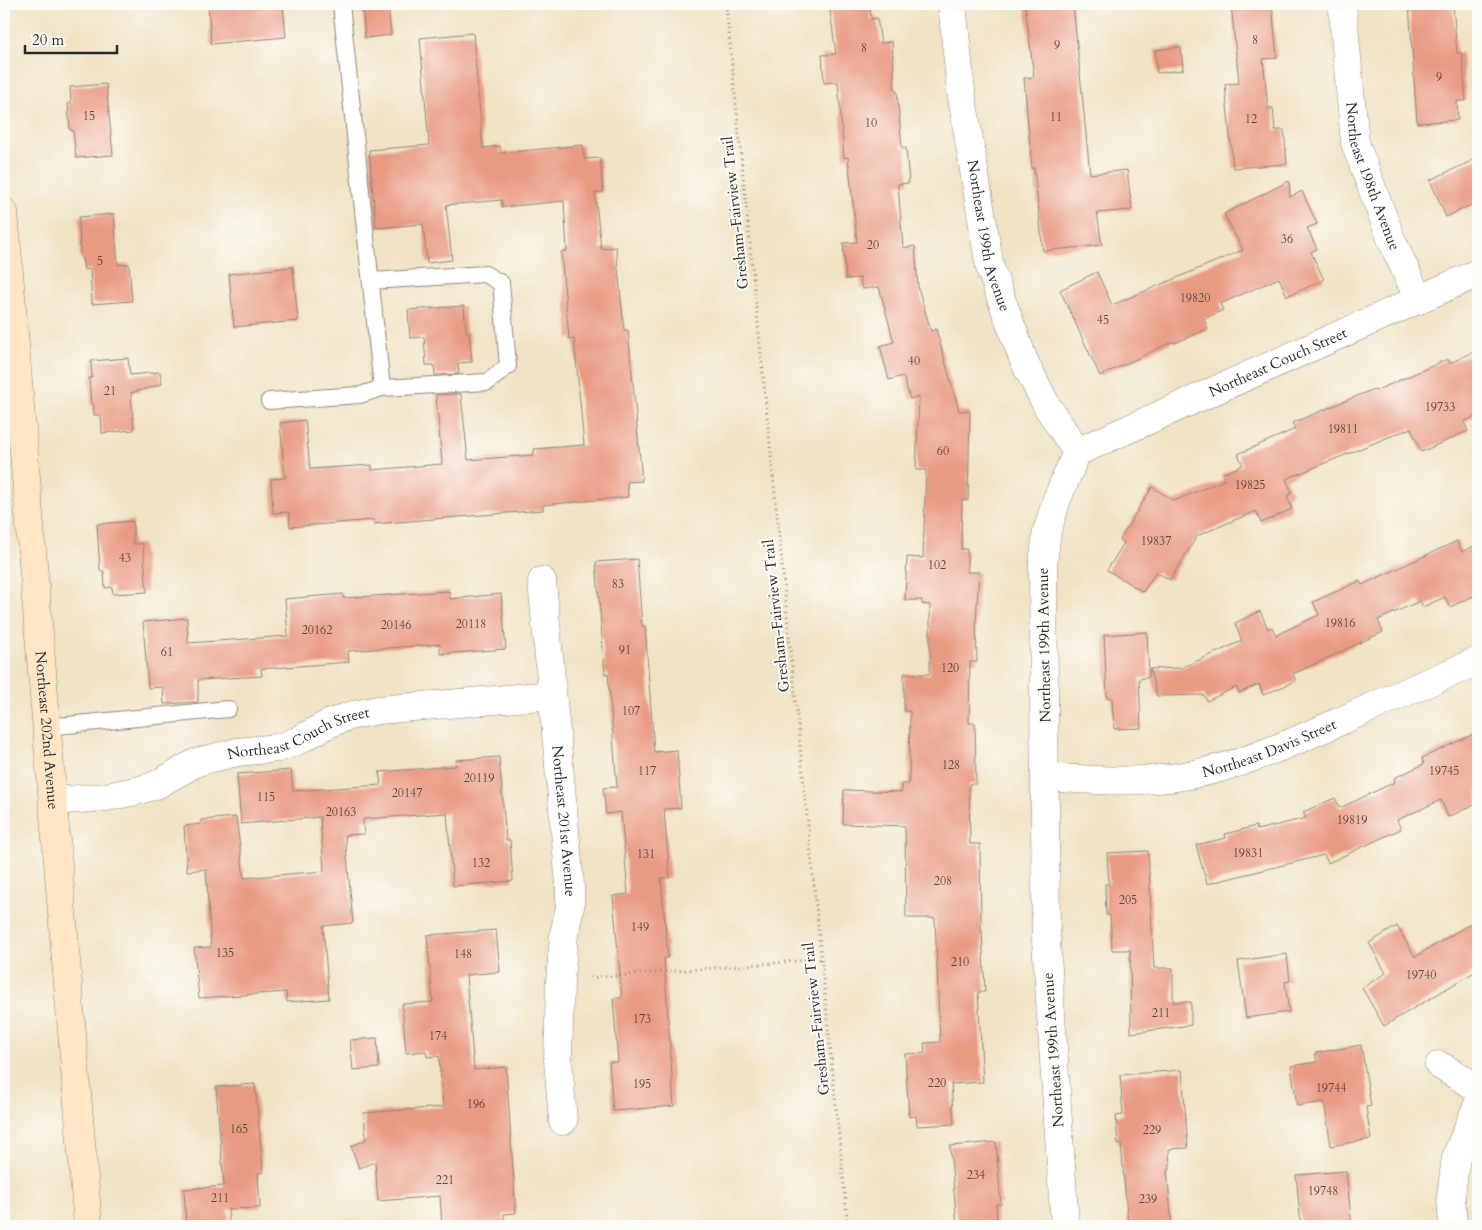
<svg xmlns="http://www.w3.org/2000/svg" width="1482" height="1230" viewBox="0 0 1482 1230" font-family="Cardo,serif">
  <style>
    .building { fill: #e99a83 }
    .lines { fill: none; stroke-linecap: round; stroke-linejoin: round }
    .service-casing { stroke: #8e8678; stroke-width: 18 }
    .minor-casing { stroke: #8e8678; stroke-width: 29 }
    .secondary-casing { stroke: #8e8678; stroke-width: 29 }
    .path { stroke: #8e8678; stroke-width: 3; stroke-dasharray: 1 4; stroke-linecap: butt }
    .service { stroke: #fff; stroke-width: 16 }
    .minor { stroke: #fff; stroke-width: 28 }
    .secondary { stroke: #fde5c5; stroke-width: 28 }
    .labels { text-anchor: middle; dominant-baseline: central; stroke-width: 4; stroke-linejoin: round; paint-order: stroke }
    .number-label { font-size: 12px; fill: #5a4741 }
    .street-label { font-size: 15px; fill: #2b2b2b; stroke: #fdfcf7 }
  </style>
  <rect width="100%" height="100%" fill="#fdfcf7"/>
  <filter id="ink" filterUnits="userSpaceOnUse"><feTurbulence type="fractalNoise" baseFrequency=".02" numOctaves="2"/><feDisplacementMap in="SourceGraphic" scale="10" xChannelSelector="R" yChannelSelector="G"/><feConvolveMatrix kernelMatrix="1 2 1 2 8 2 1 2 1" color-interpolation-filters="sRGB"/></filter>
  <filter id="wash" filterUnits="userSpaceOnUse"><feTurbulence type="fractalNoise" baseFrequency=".0096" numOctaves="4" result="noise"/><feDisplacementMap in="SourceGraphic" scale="20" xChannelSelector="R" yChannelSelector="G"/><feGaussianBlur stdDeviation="1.12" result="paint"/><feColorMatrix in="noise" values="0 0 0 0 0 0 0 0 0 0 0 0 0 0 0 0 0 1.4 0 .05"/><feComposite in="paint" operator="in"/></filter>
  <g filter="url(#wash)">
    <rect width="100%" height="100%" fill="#f0e2c4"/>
    <g id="blocks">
      <path class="building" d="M208,4H283L286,37L211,44Z
        M362,4H388L391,35L365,38Z
        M829,4H870L871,19L877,18L881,43L892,42L895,91H897L902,148H906L909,183L898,184L903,248L915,246L918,287L931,331L936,329L959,411H970L968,500H962L961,549H967V572H979L976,621L977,662H970L969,723H975L976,784H969L970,844H980L981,931H982L985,992H978L983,1082L951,1084L954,1124L917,1126L916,1116L909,1117L905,1054L925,1053L924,1043L940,1042L935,918H906L905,826L843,824L844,790L902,792L901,784H909L910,711H904V674H930V605L922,604V600H905L907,557L923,558L926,470H916L919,397L910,399L903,376L889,380L880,346L894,342L879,287L862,289L860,278L846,279L843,243L857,242L848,157L844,158L838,82L824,83L822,55L836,54Z
        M1025,4H1073L1090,174L1127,170L1132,210L1097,213L1102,245L1043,251L1034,168L1032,169L1024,78L1034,77Z
        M1231,4H1272L1277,58L1263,59L1268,108H1273L1275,130H1284L1287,164L1233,168L1225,84L1239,83Z
        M1409,4H1453L1457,53H1462L1466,101H1457L1458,120L1417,123Z
        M473,33L483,148L500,146L501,153L583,145L584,159L600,158L603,192L595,193L601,249L616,247L624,330H628L642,481L627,482L628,497L543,505V510L374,524V520L290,527L289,512L273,513L271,479L285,478L280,423L305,420L310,469L372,465V470L442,464L436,395L461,394L468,460L534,455V449L584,445L574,338L569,339L561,252L567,251L564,201L502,207V200L446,205L452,260L427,263L423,224L376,228L369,150L429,145L420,38Z
        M1181,47L1183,70L1157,73L1155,50Z
        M106,84L113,155L76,158L73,130H70L68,103H71L70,87Z
        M1478,158V202L1446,217L1430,180Z
        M1289,181L1290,197L1302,191L1317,224L1307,228L1317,249L1311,252L1324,280L1287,296L1279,278L1220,304L1223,310L1204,319L1208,329L1175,343L1174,341L1100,376L1060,290L1097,272L1112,305L1243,250L1224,214Z
        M114,214L118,265L129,264L132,301L92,304L90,269L84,270L82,257H80L79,217Z
        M293,267L298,321L234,327L229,274Z
        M464,306L466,332H469L472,362L458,363L459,374L435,375L434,365H426L424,337L410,338L408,310Z
        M1478,350V415L1464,422L1468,431L1421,452L1411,428L1286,479L1292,493L1287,496L1292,509L1261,523L1256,511L1197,536L1170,580L1156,572L1143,592L1107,570L1124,543L1120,539L1152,487L1174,501L1224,480L1222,474L1243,465L1238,454L1295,429L1292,423L1374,389L1375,391L1448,359L1450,363Z
        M128,358L130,375L160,372L162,384L131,393L134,430L102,433L101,415H94L93,404L91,405L89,378H92L91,361Z
        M133,521V544H143L147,592L113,594L112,587L105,588L104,571H100L97,524Z
        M1457,541L1462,552L1478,544V594L1450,607L1445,597L1423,607L1420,601L1378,620L1383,632L1293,674L1296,681L1263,695L1259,684L1239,693L1236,687L1207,701L1204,695L1157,696L1150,669L1181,668L1242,641L1235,623L1260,611L1268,629L1272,627L1276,635L1319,615L1313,602L1360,581L1362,585Z
        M637,559L642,626H645L654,752L677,750L681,808L664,809L670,878H661L668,958H664L674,1106L613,1111L609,1062H618L613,998H622L613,896L628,894L621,812L606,814L603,788L617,787L608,673L605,674L596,562Z
        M449,591L450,599L501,594L506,649L440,654V644L348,651L349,662L261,669L262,676L198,680V702L164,704L163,687L148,688L143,622L187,618L188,643L288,636L285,599L343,594V598Z
        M1147,632L1149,677L1139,679L1141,728L1114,729L1112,698H1107L1104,635Z
        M1478,732V803L1448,817L1441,800L1397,820L1401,829L1328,863L1324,855L1207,884L1196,845L1226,838L1225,834L1256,826L1257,830L1306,818L1303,812L1335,798L1340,808L1395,782L1394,778L1424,764L1422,758Z
        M499,757L506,840H510L513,881L453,886L447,813L363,819L364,834L345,835L353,923L323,926L329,999L287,1002L286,992L199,998L194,948L211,947L206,869L187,871L184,826L201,824V820L236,817L244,878L324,871L320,817L241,824L237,774L291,770L293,791L381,785L379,772L456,766V760Z
        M1148,851L1154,968H1173V1002H1191V1025L1131,1033L1130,950H1112L1110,915H1106L1105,884H1109L1107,853Z
        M1478,919V970L1384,1026L1362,988L1386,973L1369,943L1397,926L1415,957Z
        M496,930L500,972L466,975L474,1070L506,1067L516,1213L504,1214V1226H442L440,1196L378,1201L375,1162L359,1168L351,1146L366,1140L364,1113L443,1107L439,1056L427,1057L426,1051L406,1053L402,1004L433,1002L427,935Z
        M1287,954L1290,981L1285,982L1289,1012L1246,1018L1238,961Z
        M377,1038L379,1068L353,1070L350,1040Z
        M1361,1045L1371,1106L1366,1107L1371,1139L1331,1146L1324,1102L1297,1106L1291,1066L1317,1062L1315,1053Z
        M1182,1070L1188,1148L1169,1149L1170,1170H1167L1172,1226H1128L1121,1144L1118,1145L1116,1116L1123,1115L1120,1075Z
        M255,1084L263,1173H258L260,1208L228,1209L229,1226H186L184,1189L224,1186L216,1087Z
        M996,1142L1001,1204H996L997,1226H957L950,1146Z
        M1346,1171L1352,1226H1301L1296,1175Z"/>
    </g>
  </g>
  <g filter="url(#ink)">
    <use href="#blocks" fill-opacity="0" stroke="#8e8678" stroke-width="1"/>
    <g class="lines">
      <g class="service-casing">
        <path id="service" d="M341,4L382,388
          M269,401L360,395L382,388L488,382L508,366L501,283L485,274L371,281
          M47,727L228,709"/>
      </g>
      <g class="minor-casing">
        <g id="minor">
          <path id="s1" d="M952,4L961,91L990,268L1024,361L1047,406L1077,452"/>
          <path id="s2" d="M1342,4L1355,143L1392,241L1419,300"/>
          <path id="s3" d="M1077,452L1478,273"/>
          <path id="s4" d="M542,581L570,885V907L564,934L560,981L558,1060L563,1121"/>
          <path id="s5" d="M1046,777C1094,780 1141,784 1189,775C1241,766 1288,744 1336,723C1383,702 1431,681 1478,661"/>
          <path id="s6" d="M53,801L107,797L140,790L156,785L197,762L237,752L278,748L297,741L328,724L349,716L378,710L552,695"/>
          <path d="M1439,1065L1478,1088"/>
          <path d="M1065,1226L1046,940L1043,564L1047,531L1057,499L1077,452"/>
          <path d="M1453,1226L1451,1196L1456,1157L1478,1104"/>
        </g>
      </g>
      <g class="secondary-casing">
        <g id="secondary">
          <path id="s7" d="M4,212L88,1226"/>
        </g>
      </g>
      <path class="path" d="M726,4L848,1226
        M590,978L822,959"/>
      <use href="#service" class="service"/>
      <use href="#minor" class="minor"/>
      <use href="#secondary" class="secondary"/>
    </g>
  </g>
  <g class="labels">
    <g class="number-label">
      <text x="1255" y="40">8</text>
      <text x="1057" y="45">9</text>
      <text x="864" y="48">8</text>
      <text x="1439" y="77">9</text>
      <text x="89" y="116">15</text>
      <text x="1056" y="117">11</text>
      <text x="1251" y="119">12</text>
      <text x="871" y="123">10</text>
      <text x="1287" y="239">36</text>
      <text x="873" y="245">20</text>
      <text x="100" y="261">5</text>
      <text x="1195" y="298">19820</text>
      <text x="1103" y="320">45</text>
      <text x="914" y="361">40</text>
      <text x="110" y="391">21</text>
      <text x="1440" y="407">19733</text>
      <text x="1343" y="429">19811</text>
      <text x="943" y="451">60</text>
      <text x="1250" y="485">19825</text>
      <text x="1156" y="541">19837</text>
      <text x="125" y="558">43</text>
      <text x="937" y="565">102</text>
      <text x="618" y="584">83</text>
      <text x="1340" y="623">19816</text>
      <text x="471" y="624">20118</text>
      <text x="396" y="625">20146</text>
      <text x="317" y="630">20162</text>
      <text x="625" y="650">91</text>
      <text x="167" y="652">61</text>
      <text x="950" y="668">120</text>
      <text x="631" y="711">107</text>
      <text x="951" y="765">128</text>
      <text x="647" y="771">117</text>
      <text x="1444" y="771">19745</text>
      <text x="479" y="778">20119</text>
      <text x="407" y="793">20147</text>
      <text x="266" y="797">115</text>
      <text x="341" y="812">20163</text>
      <text x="1352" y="820">19819</text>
      <text x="1248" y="853">19831</text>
      <text x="646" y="854">131</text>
      <text x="481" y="863">132</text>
      <text x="943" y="881">208</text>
      <text x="1128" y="900">205</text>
      <text x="640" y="927">149</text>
      <text x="225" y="953">135</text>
      <text x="463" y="954">148</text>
      <text x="960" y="962">210</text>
      <text x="1421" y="975">19740</text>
      <text x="1161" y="1013">211</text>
      <text x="642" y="1019">173</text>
      <text x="438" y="1036">174</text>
      <text x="937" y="1083">220</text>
      <text x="642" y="1084">195</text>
      <text x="1331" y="1088">19744</text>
      <text x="476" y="1104">196</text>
      <text x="239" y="1129">165</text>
      <text x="1152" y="1130">229</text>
      <text x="976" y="1175">234</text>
      <text x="445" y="1180">221</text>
      <text x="1323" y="1191">19748</text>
      <text x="220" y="1198">211</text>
      <text x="1148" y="1199">239</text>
    </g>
    <g class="street-label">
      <text stroke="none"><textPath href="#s2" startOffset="176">Northeast 198th Avenue</textPath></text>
      <text transform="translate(735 213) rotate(-96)">Gresham-Fairview Trail</text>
      <text stroke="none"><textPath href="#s1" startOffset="235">Northeast 199th Avenue</textPath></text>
      <text stroke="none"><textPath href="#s3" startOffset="220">Northeast Couch Street</textPath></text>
      <text transform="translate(776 616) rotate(-96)">Gresham-Fairview Trail</text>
      <text transform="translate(1044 645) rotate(-91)">Northeast 199th Avenue</text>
      <text stroke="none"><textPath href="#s7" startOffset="520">Northeast 202nd Avenue</textPath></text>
      <text stroke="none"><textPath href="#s6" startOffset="258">Northeast Couch Street</textPath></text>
      <text stroke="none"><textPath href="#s5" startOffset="228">Northeast Davis Street</textPath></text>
      <text stroke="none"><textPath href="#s4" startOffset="241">Northeast 201st Avenue</textPath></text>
      <text transform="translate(816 1019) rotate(-96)">Gresham-Fairview Trail</text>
      <text transform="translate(1053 1050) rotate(-94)">Northeast 199th Avenue</text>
    </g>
  </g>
  <rect width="1482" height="1230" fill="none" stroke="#fdfcf7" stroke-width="20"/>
  <path d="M25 45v8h92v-8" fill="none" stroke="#2b2b2b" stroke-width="2.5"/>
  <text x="32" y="45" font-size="15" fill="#2b2b2b" stroke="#fdfcf7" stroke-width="4" paint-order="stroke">20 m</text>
</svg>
